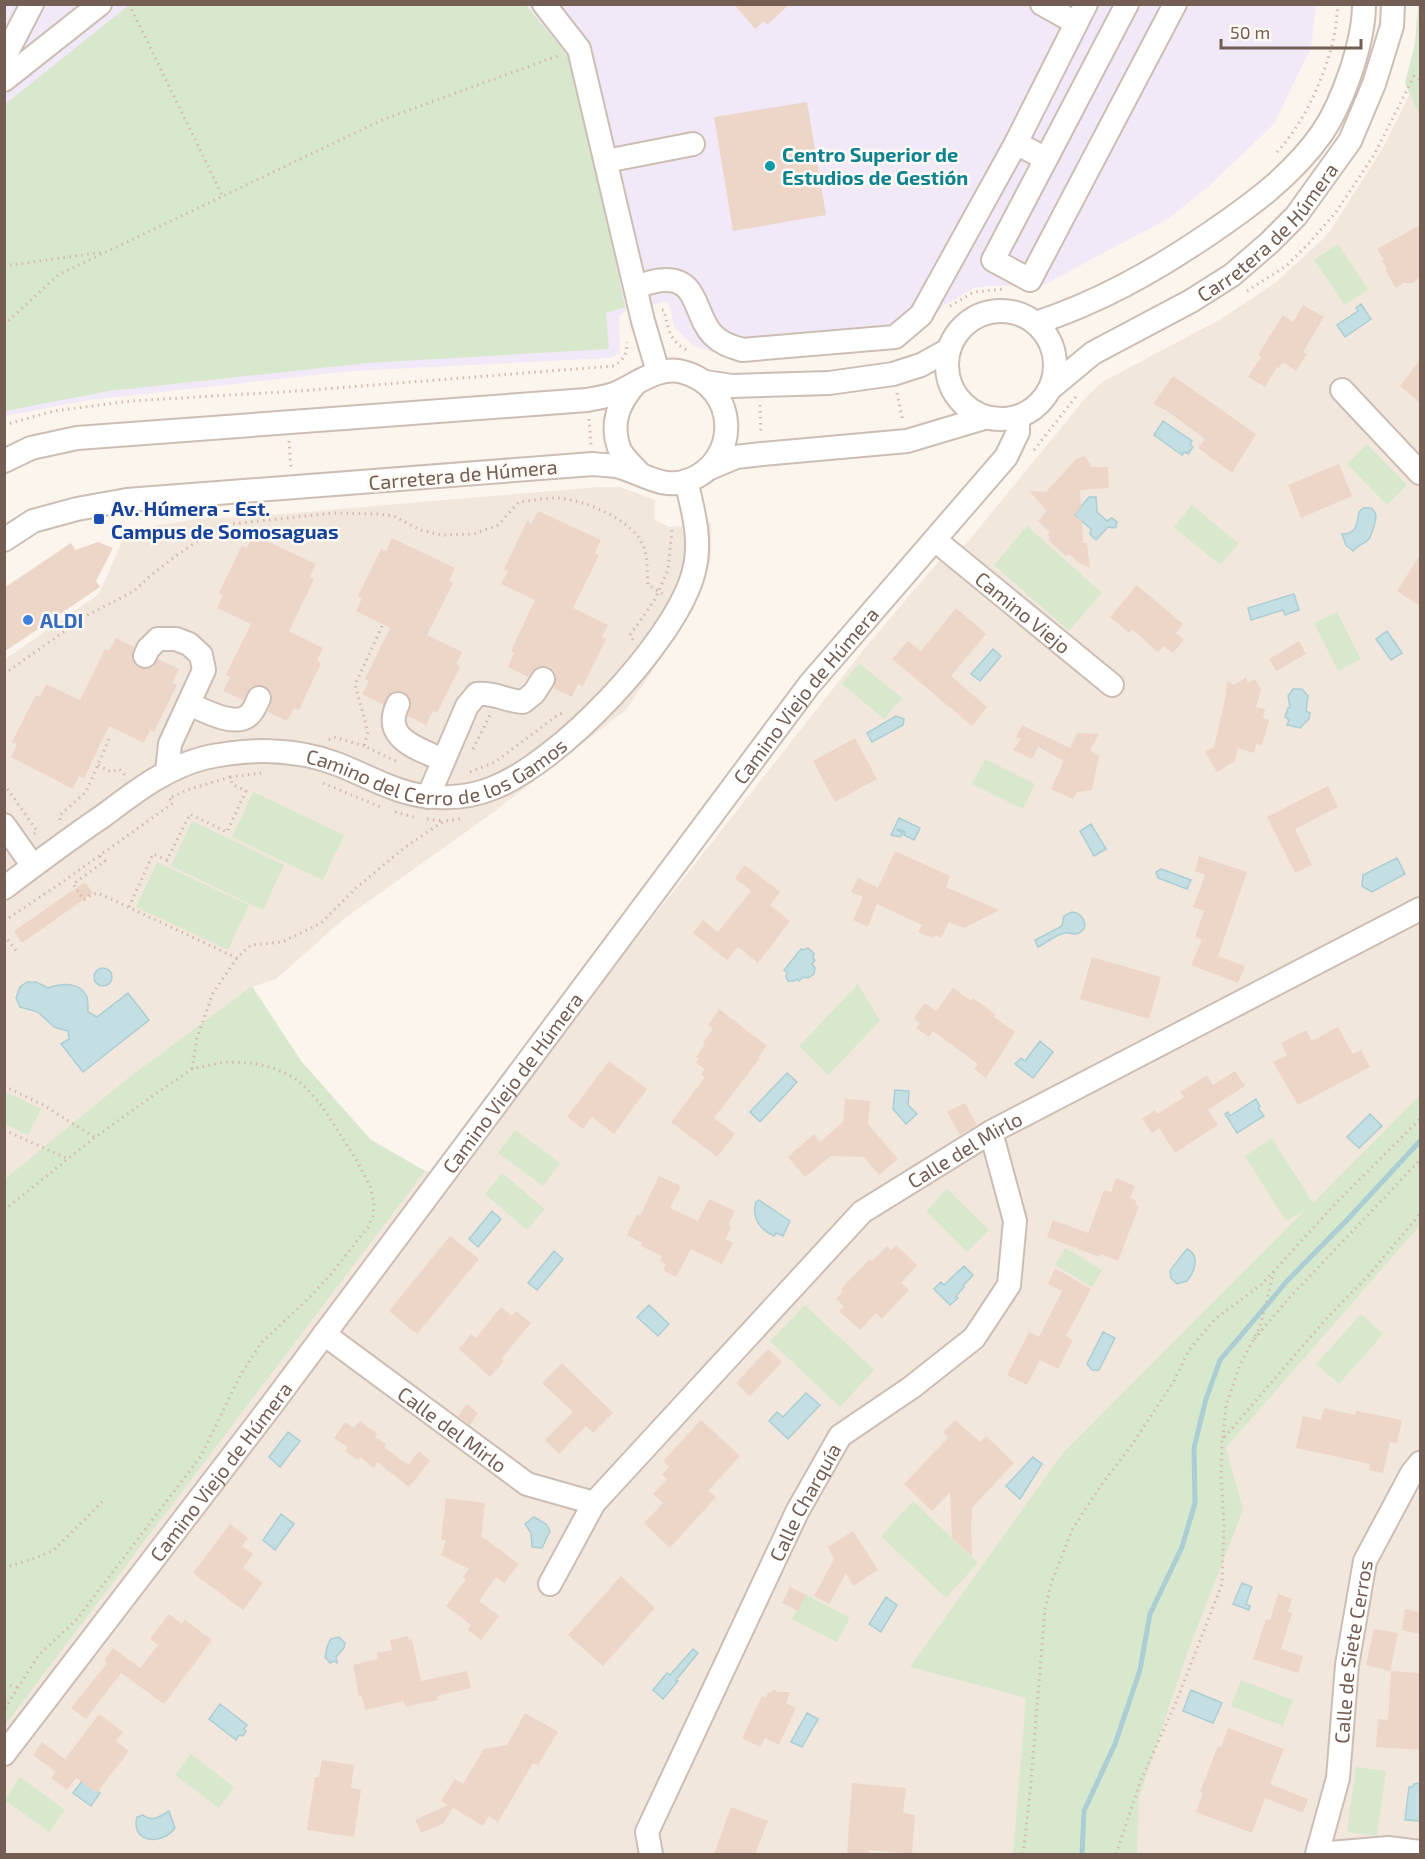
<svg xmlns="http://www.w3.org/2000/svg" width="1425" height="1859" viewBox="0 0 1425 1859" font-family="'Exo 2',sans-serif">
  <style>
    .residential { fill: #f2e7dc }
    .education { fill: #f2e9f8 }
    .green { fill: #d8e8cd }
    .water { fill: #c3dfe3; stroke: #abced4; stroke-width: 1.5 }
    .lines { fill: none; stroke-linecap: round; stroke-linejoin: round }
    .stream { stroke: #abced4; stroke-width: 5 }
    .building { fill: #edd6c8 }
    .minor-casing { stroke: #ccbeb4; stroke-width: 26 }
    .path { stroke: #d3b9ab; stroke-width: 3; stroke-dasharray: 1.5 4.5; stroke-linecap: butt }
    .minor { stroke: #fff; stroke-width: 22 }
    .culture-dot { fill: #0f9aa8; stroke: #fdf9f4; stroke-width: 2 }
    .transit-dot { fill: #1a4fb4; stroke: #fdf9f4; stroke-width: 2 }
    .shop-dot { fill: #3f7fe0; stroke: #fdf9f4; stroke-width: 2 }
    .labels { text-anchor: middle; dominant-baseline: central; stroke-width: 5; stroke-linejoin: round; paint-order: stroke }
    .culture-label { font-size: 20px; font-weight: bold; fill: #0d838f; stroke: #fdf9f4; text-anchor: start }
    .street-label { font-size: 20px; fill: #745d52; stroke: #fdf9f4 }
    .transit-label { font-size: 20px; font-weight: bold; fill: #164399; stroke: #fdf9f4; text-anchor: start }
    .shop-label { font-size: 20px; font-weight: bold; fill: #366cbe; stroke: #fdf9f4; text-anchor: start }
  </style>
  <rect width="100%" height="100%" fill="#fbf5ed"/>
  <path class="residential" d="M1410,93L1420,117V1854H5L4,660L99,594L127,530L205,518L247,517L598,487H620L655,500L654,519L669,527L695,525L711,522V560L702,589L693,610L626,710L487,817L345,918L276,979L252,987L301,1061L371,1140L425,1171H453L865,648L938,562L966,544L1088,395L1104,381L1219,320L1274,284L1323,239L1330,231L1383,148Z"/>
  <path class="education" d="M5,5H1316L1311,48L1274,124L1210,185L1169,218L1042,286H990L974,288L943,306L905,345L728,358L693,345L675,328L668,301L625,311L619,316L620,353L610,358L351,371L89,400L5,416Z"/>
  <path class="green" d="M129,5H526L560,46L576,70L625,307L606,313L609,349L368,363L109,391L5,411L4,105Z
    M1418,5H1420V117L1405,83L1415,44Z
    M1338,244L1368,289L1345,305L1314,260Z
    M1367,444L1407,485L1387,505L1347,464Z
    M1192,505L1239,544L1220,565L1174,527Z
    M1027,526L1102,593L1069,631L994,565Z
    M1337,612L1361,659L1338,671L1314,623Z
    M859,663L902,698L884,719L842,684Z
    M985,759L1035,784L1023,809L972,784Z
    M253,792L344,835L323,880L232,837Z
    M192,821L284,865L263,910L171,866Z
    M157,862L249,905L228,950L136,907Z
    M858,984L880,1021L828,1075L799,1046Z
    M252,986L301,1061L371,1140L425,1171L5,1725V1179L127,1079Z
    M5,1092L41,1109L28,1135L5,1124Z
    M1420,1095V1225L1226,1448L1243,1510L1186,1656L1139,1798L1137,1854H1013L1026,1698L910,1667L1062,1454L1304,1211L1286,1221L1245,1156L1272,1138L1313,1203Z
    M515,1130L560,1163L543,1186L498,1153Z
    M502,1173L545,1209L527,1230L485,1194Z
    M947,1189L989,1230L967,1252L926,1211Z
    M1065,1248L1102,1270L1092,1287L1055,1265Z
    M805,1305L874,1370L840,1407L770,1341Z
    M1361,1314L1383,1334L1339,1384L1316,1364Z
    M913,1501L978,1563L946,1598L881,1536Z
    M805,1594L850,1618L837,1642L792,1619Z
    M1241,1680L1293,1700L1283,1726L1231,1706Z
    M191,1754L234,1787L219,1808L175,1775Z
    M1356,1767L1386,1771L1377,1836L1347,1832Z
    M20,1777L65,1810L49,1832L5,1800Z"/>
  <path class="water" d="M1361,304L1371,319L1345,337L1337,325L1358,311L1356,308Z
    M1163,421L1192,441L1190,444L1193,447L1188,454L1184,452L1182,455L1154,435Z
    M1089,497H1096L1097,512L1107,521L1112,518L1117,522L1116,527L1114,528L1108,527L1096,540L1090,534L1091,529L1074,515Z
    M1363,508H1371C1374,511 1376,512 1376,516C1376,520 1371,538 1368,540C1363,545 1358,544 1353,551L1346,545L1342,534C1357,534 1357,524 1359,512Z
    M1294,594L1299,610L1285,615L1283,610L1251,620L1248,608Z
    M1387,631L1402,653L1391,660L1376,639Z
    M993,649L1001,656L980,681L971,674Z
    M1293,689H1302L1308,696L1306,711L1310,713L1309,719L1300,728L1287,725L1289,720L1285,717L1288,708L1290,707L1288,696Z
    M896,716L904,719L903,725L872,742L867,733Z
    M899,818L920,828L914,840L904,835L905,832L898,829L897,830L903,833L900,837L891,835Z
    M1091,824L1106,849L1094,856L1080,831Z
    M1397,858L1405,874L1372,892L1362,886L1363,875Z
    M1161,869L1191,880L1187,889L1158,878L1156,872Z
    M1072,912C1082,913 1091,926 1079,933C1074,936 1070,932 1065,933C1057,934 1046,943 1038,947L1035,940L1062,926L1064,916Z
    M808,948L814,953L813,958L815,960L812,964L815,968L814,974L808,978L803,977L799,981L797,979L794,981H788L786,977L787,972L784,970L801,949L803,950Z
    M94 977a9 9 0 1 1 18 0a9 9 0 1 1-18 0Z
    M27,982H36L48,988C61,983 80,981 87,997C88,1001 88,1007 88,1012L97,1017L128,993L149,1020L83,1072L61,1044L69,1039L68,1031L54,1027L38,1012L20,1007L16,998L20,987Z
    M1040,1041L1053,1052L1033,1078L1015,1064L1021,1058L1025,1061Z
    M787,1073L797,1082L760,1122L750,1112Z
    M895,1090L909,1091L908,1105L917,1114L906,1124L893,1109Z
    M1256,1099L1260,1106L1258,1108L1264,1116L1237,1133L1225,1114L1228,1112L1230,1116Z
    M1370,1114L1382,1126L1359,1148L1347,1137Z
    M759,1200L790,1221L783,1236L776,1233L774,1236C760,1230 751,1217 756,1202Z
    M492,1211L501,1219L478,1247L469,1239Z
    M1187,1249C1201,1255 1194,1273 1187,1281L1177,1284L1171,1278L1170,1271C1172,1268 1185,1251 1187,1249Z
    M554,1251L563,1259L537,1290L528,1283Z
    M964,1266L973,1275L963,1286L964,1287L956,1296L958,1298L950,1305L934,1289L941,1282L944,1285Z
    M649,1305L669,1324L658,1336L637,1317Z
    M1103,1332L1115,1338L1099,1370H1092L1087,1364Z
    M806,1393L820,1405L788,1439L769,1421L777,1412L783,1417Z
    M288,1432L300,1441L280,1467L269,1457Z
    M1033,1457L1042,1464L1020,1499L1006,1486Z
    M281,1514L294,1524L275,1550L263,1540Z
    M534,1517L546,1524L550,1531L542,1548L532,1547L531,1533L525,1524Z
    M1242,1583L1252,1587L1246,1604L1250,1606L1249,1610L1233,1604Z
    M886,1597L897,1605L881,1632L869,1624Z
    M339,1637L345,1643L344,1648L336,1657L337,1663L334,1661L330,1663L325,1657C326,1651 328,1643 331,1639Z
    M693,1649L698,1653L676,1680L678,1681L663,1699L653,1690L667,1673L670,1675Z
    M1191,1690L1222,1703L1213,1723L1183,1711Z
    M220,1704L247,1725L244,1729L246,1731L243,1736L239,1735L236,1740L209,1719Z
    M807,1713L818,1719L802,1747L791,1742Z
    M82,1781L100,1793L91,1806L73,1793Z
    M1418,1783L1420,1785V1821L1405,1820L1409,1787H1412L1414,1784Z
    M169,1811L175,1828C162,1846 130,1843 137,1817L143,1815C153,1823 160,1816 169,1811Z"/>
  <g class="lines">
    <path class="stream" d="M1082,1854L1084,1811L1115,1744L1140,1670L1150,1614L1182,1547L1195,1503L1194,1448L1206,1399L1220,1360L1288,1280L1347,1220L1420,1141"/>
  </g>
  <path class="building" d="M734,4H790L767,25L764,21L755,29Z
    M807,102L826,215L733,231L714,117Z
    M1420,225V277L1413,283H1404L1396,288L1385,270L1387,269L1382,260L1384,259L1377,249Z
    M1303,305L1324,317L1303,352L1307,354L1296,371L1283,362L1279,368L1277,367L1265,387L1248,377L1261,357L1258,355L1283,315L1293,322Z
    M1420,360V403L1400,386Z
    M1173,376L1256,434L1232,473L1198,448L1205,439L1167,411L1153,404Z
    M1085,456L1092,467H1108L1109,488L1080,490L1081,507L1074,515L1082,521L1083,543H1087L1090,568L1078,562L1069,554L1066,556L1048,540L1050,537L1048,535L1050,532L1038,521L1047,511L1029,491L1046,492L1076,459Z
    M1339,464L1352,496L1301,518L1288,485Z
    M538,511L601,540L595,553L599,555L573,608L608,625L602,637L606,639L583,686L578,684L572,697L553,688L556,679L555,672L550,667L543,666L537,667L528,677L508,667L514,653L511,651L535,600L501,584L508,571L504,569L527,521L531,524Z
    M253,535L316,564L310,577L314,579L289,631L323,648L317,661L321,663L299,710L294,708L287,721L268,712L272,696L270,690L265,686L258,685L252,687L243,700L223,691L230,677L226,675L251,624L217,608L223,595L219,593L242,545L247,548Z
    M392,538L455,568L449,581L453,583L427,635L462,652L456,664L460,667L437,713L433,711L426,725L408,716L411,701L408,696L403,691H396L390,694L384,705L362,694L369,681L365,679L390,628L356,611L362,598L358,596L381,549L386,551Z
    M98,542L113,548L96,581L100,587L4,652V588L71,543L75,550Z
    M1420,555V606L1397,591Z
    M1137,585L1183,624L1176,633L1184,640L1173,653L1164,646L1158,652L1132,629L1129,633L1110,617Z
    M956,608L986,634L951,676L987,707L972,726L892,659L908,641L921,651Z
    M116,638L134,647L132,658L135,664L139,668L146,669L153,667L158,659L179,669L172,683L177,685L154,732L150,730L144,743L109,726L84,778L79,776L73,789L11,757L17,744L12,742L36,695L40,697L46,684L80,700L105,649L109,651Z
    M1299,641L1306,654L1276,671L1269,659Z
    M1246,677L1248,683L1255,679L1261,690L1256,707L1265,709L1263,718L1269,720L1262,745L1256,744L1254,753L1238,748L1235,761L1217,772L1205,752L1214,747L1225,699L1227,681L1234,685Z
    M1022,725L1070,748L1077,733L1099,734L1090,750L1099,756L1092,790L1077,792L1073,799L1051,789L1064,761L1038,747L1032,759L1013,750L1021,739L1016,737Z
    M855,738L877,779L835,802L813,761Z
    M1328,786L1338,807L1295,829L1312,865L1295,873L1267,817Z
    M895,851L950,876L946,887L999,910L964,928L949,922L941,938L935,935L933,938L918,932L922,925L877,904L868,927L853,920L863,897L851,892L858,878L878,888Z
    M1199,856L1247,872L1218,956L1245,966L1238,983L1191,965L1202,940L1195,937L1204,911L1193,907L1205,875L1195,871Z
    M745,865L780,892L770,905L790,921L758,963L738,947L727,960L693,933L703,920L718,932L751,891L735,878Z
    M85,882L93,893L22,943L14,931Z
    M1092,957L1161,977L1149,1019L1080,999Z
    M953,988L971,1001L973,998L996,1015L994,1017L1015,1032L986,1078L974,1069L978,1064L933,1031L929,1037L916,1028L920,1023L914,1018L925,1003L936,1011Z
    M719,1009L767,1046L758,1057L760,1058L714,1118L735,1134L717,1157L671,1122L705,1077L701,1074L705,1069L696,1063L699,1059L696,1057L705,1044L703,1042L713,1029L708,1025Z
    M1338,1027L1353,1054L1361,1050L1370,1067L1298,1105L1273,1062L1287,1055L1281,1043L1306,1030L1312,1041Z
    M609,1061L647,1089L614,1134L592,1117L583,1129L567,1117Z
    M1235,1071L1245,1086L1208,1110L1218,1125L1175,1153L1159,1128L1152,1133L1142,1119L1155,1110L1158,1114L1184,1097L1180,1092L1207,1075L1213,1085Z
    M845,1099L870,1101L868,1124L898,1159L879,1175L864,1157L831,1156L805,1177L788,1157L814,1134L820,1142L843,1122Z
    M965,1103L977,1125L960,1135L947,1112Z
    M659,1176L681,1186L670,1208L698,1221L709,1199L735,1211L728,1225L731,1227L725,1239L733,1243L722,1264L691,1249L676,1277L663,1270L666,1264L660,1261L662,1256L641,1246L642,1243L627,1235L637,1214L640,1216Z
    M1116,1178L1135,1186L1130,1198L1137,1201L1135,1205L1139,1206L1118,1261L1101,1254L1099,1257L1047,1237L1053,1220L1088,1233L1104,1190L1111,1192Z
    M450,1236L479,1259L417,1334L389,1311Z
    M896,1245L917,1265L901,1283L909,1290L882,1319L876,1313L860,1330L839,1311L844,1306L836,1299L843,1291L841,1289L870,1259L872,1261L887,1246L891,1250Z
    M1055,1268L1091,1289L1066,1336L1073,1340L1058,1369L1040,1360L1027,1385L1007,1375L1029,1332L1039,1337L1062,1291L1048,1284Z
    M501,1307L512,1316L516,1311L531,1323L501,1359L504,1361L490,1377L459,1349L471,1334L476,1338Z
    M768,1349L782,1362L750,1396L736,1383Z
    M562,1363L613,1413L593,1433L586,1426L559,1454L545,1440L573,1412L542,1383Z
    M467,1404L478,1413L470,1425L458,1416Z
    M1324,1408L1355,1415L1356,1411L1402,1420L1397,1443L1390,1442L1383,1473L1369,1470L1370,1464L1296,1448L1303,1416L1321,1420Z
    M701,1420L740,1456L708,1491L716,1497L670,1548L644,1523L663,1503L653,1494L667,1479L662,1475L669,1467L663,1461Z
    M955,1420L980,1442L986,1436L1014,1463L972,1508V1520H971L972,1556L952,1538L950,1492L932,1511L904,1484L948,1438L943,1432Z
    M360,1421L377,1434L375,1437L386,1444L384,1447L408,1465L419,1451L430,1461L409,1487L377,1462L374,1468L360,1457L358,1460L345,1451L348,1447L334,1438L345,1422L354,1428Z
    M446,1498L485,1503L481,1536L519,1564L504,1583L496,1577L479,1601L499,1616L481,1640L468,1630L471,1625L446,1606L466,1579L463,1577L469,1569L441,1555L446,1540H441Z
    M230,1524L248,1538L242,1546L253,1554L243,1568L263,1583L243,1610L193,1573Z
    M853,1531L878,1570L853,1586L846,1573L829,1604L814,1596L834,1559L828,1547Z
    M621,1576L655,1608L603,1666L568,1635Z
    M790,1587L806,1595L798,1611L782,1603Z
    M1278,1594L1292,1599L1288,1612L1292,1613L1281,1649L1303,1656L1298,1673L1253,1659L1266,1619L1270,1620Z
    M1405,1609L1420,1612V1634L1402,1630Z
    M169,1614L182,1624L185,1620L212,1640L164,1704L121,1673L86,1719L71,1708L107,1663L104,1661L113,1648L140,1668L158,1645L150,1639Z
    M1374,1629L1398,1633L1390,1671L1366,1665Z
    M408,1636L409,1640L412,1639L421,1681L467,1671L471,1688L437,1696L438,1700L405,1707L404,1701L365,1710L362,1696H359L353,1665L378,1659L377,1653L392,1650L390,1640Z
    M1391,1671L1420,1673V1750L1376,1747L1378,1719L1388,1720Z
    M773,1689L778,1692H790L786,1703L796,1708L779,1745L765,1738L760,1747L742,1738L762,1696L766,1698L768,1692L771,1693Z
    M525,1713L558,1732L538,1765L533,1763L498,1822L489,1816L483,1826L453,1808L444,1823L421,1833L415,1820L448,1805L441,1801L455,1779L463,1784L484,1749L507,1745Z
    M99,1714L123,1732L116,1741L129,1751L97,1793L76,1778L67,1790L51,1778L56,1772L33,1755L42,1742L65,1759Z
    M1228,1728L1284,1749L1270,1784L1308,1799L1303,1813L1265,1798L1252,1833L1196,1812L1203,1793L1200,1792L1218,1746L1221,1747Z
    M322,1760L354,1765L351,1788L361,1790L354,1837L307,1830L315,1777H319Z
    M852,1783L906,1788L903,1813L915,1815L912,1854L870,1850L869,1854H847Z
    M731,1807L768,1821L755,1854H714Z"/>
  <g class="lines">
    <g class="minor-casing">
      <g id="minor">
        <path d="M544,4L579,49L643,321L658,372"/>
        <path d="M1042,4L1076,23"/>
        <path d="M4,58L32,4"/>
        <path d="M4,80L100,4"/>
        <path d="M1016,143L1046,159L993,260L1030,280L1175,4"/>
        <path d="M1046,159L1127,4"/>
        <path d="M606,161L693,144"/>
        <path d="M636,287C645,284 655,280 664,280C699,278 694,316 713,335C722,344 731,346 742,350L895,337L921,315L1016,143L1086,4"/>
        <circle cx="1001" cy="365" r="54"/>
        <path d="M1036,323C1099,302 1151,273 1206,236C1249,207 1292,176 1322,133C1343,102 1364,42 1364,4"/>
        <path d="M705,382L732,386L829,383L893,374L921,365L948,350"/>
        <path d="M636,383C619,402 610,422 619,448C622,457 633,466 640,474"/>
        <path id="s1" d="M1052,387L1093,353L1191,301L1232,275L1269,243L1296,216L1350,141L1374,84L1392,26L1393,4"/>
        <path d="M1342,390L1420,473"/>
        <path d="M4,461L31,448L77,438L587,400C596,398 606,397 614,394C636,385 658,365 683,372C739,387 741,462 687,481C662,490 639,471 616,466C608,465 600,465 593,464L127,500L77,509L33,521L4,540"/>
        <path d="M710,468L736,457L762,454L907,441L984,418"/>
        <path id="s2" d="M935,540L1112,685"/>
        <path d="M145,656L148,649L158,639H176L189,644L201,655L204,670L170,744L167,772"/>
        <path d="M189,704C203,710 235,728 249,715C254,711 256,704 259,698"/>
        <path d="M398,704C381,739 418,748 443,760"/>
        <path d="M428,797L467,706L477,694C493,692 507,701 523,702L534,693L543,679"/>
        <path d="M4,825L33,866"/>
        <path id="s3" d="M4,888C37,863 69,839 103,816C134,793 165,768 204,758C246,748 296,748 337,764C371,777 401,797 438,797C457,798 476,795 493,788C560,762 670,646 692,578C703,545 694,513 686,481"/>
        <path id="s4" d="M324,1334L527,1484L594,1503"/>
        <path id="s5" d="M550,1584L594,1503L862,1212L991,1132L1420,909"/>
        <path id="s6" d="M4,1754L270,1407L809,685L1006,457L1018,432V418"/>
        <path id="s7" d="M651,1854L647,1832L797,1512L840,1436L912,1387L974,1338L1009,1285L1015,1221L991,1132"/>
        <path id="s8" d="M1317,1854L1338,1778L1347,1665L1365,1561L1412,1473L1420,1463"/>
        <path d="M1318,1854L1388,1848L1420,1852"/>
      </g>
    </g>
    <path class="path" d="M129,4L223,197
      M1277,152C1305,122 1325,76 1334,37C1336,26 1337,15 1338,4
      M4,266L104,252
      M1247,291L1286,266L1309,243L1336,212L1374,155L1414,76L1420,80
      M950,306L974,292L1003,289
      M662,310H664C669,330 669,342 689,351
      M4,325L58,275L382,120L560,55
      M897,393L903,422
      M760,405L761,435
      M589,419L591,446
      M4,425L54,411L131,401L298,391L613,366C624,360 627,354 627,342
      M289,441L291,468
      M1034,450L1078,394
      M382,626L355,685L368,732L364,746L398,762
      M633,640L630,635L654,601L668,570L672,530H676
      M4,674L86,616L134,591L150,576L177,555L222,525L334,513L377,514L394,516L420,530L442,535L474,534L498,525L519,502C531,501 544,498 556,498C583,499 635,520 644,548C648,559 647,574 648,585L663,594
      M329,740L334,737L364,746
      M473,749L490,715
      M98,765L111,772L119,769L125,775
      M470,772L495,762L559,714L565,713
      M230,777L261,773
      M323,783L383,808
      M4,784L37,831L34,834
      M395,812L414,817
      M427,819L444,821
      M60,820V815L86,792L110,737
      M100,856L105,861L73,884L84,900L91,895L98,893L237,958
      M129,907L153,854L167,860L190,814L227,832L246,791L232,784L230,777L187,790L170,798
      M4,921L64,881L173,803L168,796
      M4,935L18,953
      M192,1069L197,1038L213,993L237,958L251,945L282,942L321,923L356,888L404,848L444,821L460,819
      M4,1086L45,1106L94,1137
      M4,1130L68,1159
      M4,1210L94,1138L164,1088L192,1069L224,1062L253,1063L273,1068L293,1077L304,1086L322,1106L357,1161L370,1186L374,1203L373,1216L368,1227L331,1274L309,1298L261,1343L240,1376L201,1456L77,1619L38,1656L4,1710
      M1254,1339L1291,1296L1420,1160
      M1223,1438L1226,1405L1240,1365L1260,1327L1274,1271
      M4,1568L36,1558L54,1550L104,1500
      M4,1684L17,1687
      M1023,1854L1030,1793L1045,1609L1052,1581L1073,1528L1104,1481L1129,1449L1174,1381L1189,1350L1215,1319L1262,1284L1336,1203L1420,1119
      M1116,1854L1141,1780L1177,1700L1222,1584L1224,1524L1221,1475L1222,1440L1326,1319L1367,1277L1420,1214"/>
    <use href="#minor" class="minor"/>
  </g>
  <circle class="culture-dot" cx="770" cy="166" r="6"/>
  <rect class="transit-dot" x="93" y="513" width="12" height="12" rx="3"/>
  <circle class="shop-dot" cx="28" cy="620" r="6"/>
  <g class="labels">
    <g class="culture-label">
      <text x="782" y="154">Centro Superior de<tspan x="782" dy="23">Estudios de Gestión</tspan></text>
    </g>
    <g class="street-label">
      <text stroke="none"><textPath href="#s1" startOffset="268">Carretera de Húmera</textPath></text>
      <text transform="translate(463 474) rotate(-5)">Carretera de Húmera</text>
      <text stroke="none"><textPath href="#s2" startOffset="114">Camino Viejo</textPath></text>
      <text stroke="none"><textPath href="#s6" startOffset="1328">Camino Viejo de Húmera</textPath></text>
      <text stroke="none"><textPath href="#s3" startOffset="483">Camino del Cerro de los Gamos</textPath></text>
      <text stroke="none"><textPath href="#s6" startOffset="842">Camino Viejo de Húmera</textPath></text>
      <text stroke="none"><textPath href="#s5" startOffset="608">Calle del Mirlo</textPath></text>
      <text stroke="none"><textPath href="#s4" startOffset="160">Calle del Mirlo</textPath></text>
      <text stroke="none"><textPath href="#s6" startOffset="356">Camino Viejo de Húmera</textPath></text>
      <text stroke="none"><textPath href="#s7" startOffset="388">Calle Charquía</textPath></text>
      <text stroke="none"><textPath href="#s8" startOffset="206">Calle de Siete Cerros</textPath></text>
    </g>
    <g class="transit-label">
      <text x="111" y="508">Av. Húmera - Est.<tspan x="111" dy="23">Campus de Somosaguas</tspan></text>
    </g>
    <g class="shop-label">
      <text x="40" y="620">ALDI</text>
    </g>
  </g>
  <rect width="1425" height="1859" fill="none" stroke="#745d52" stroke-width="12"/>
  <path d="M1221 39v9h140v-9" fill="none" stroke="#745d52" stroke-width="3"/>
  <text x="1230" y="39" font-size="18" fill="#745d52" stroke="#fdf9f4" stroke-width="4.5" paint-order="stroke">50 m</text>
</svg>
